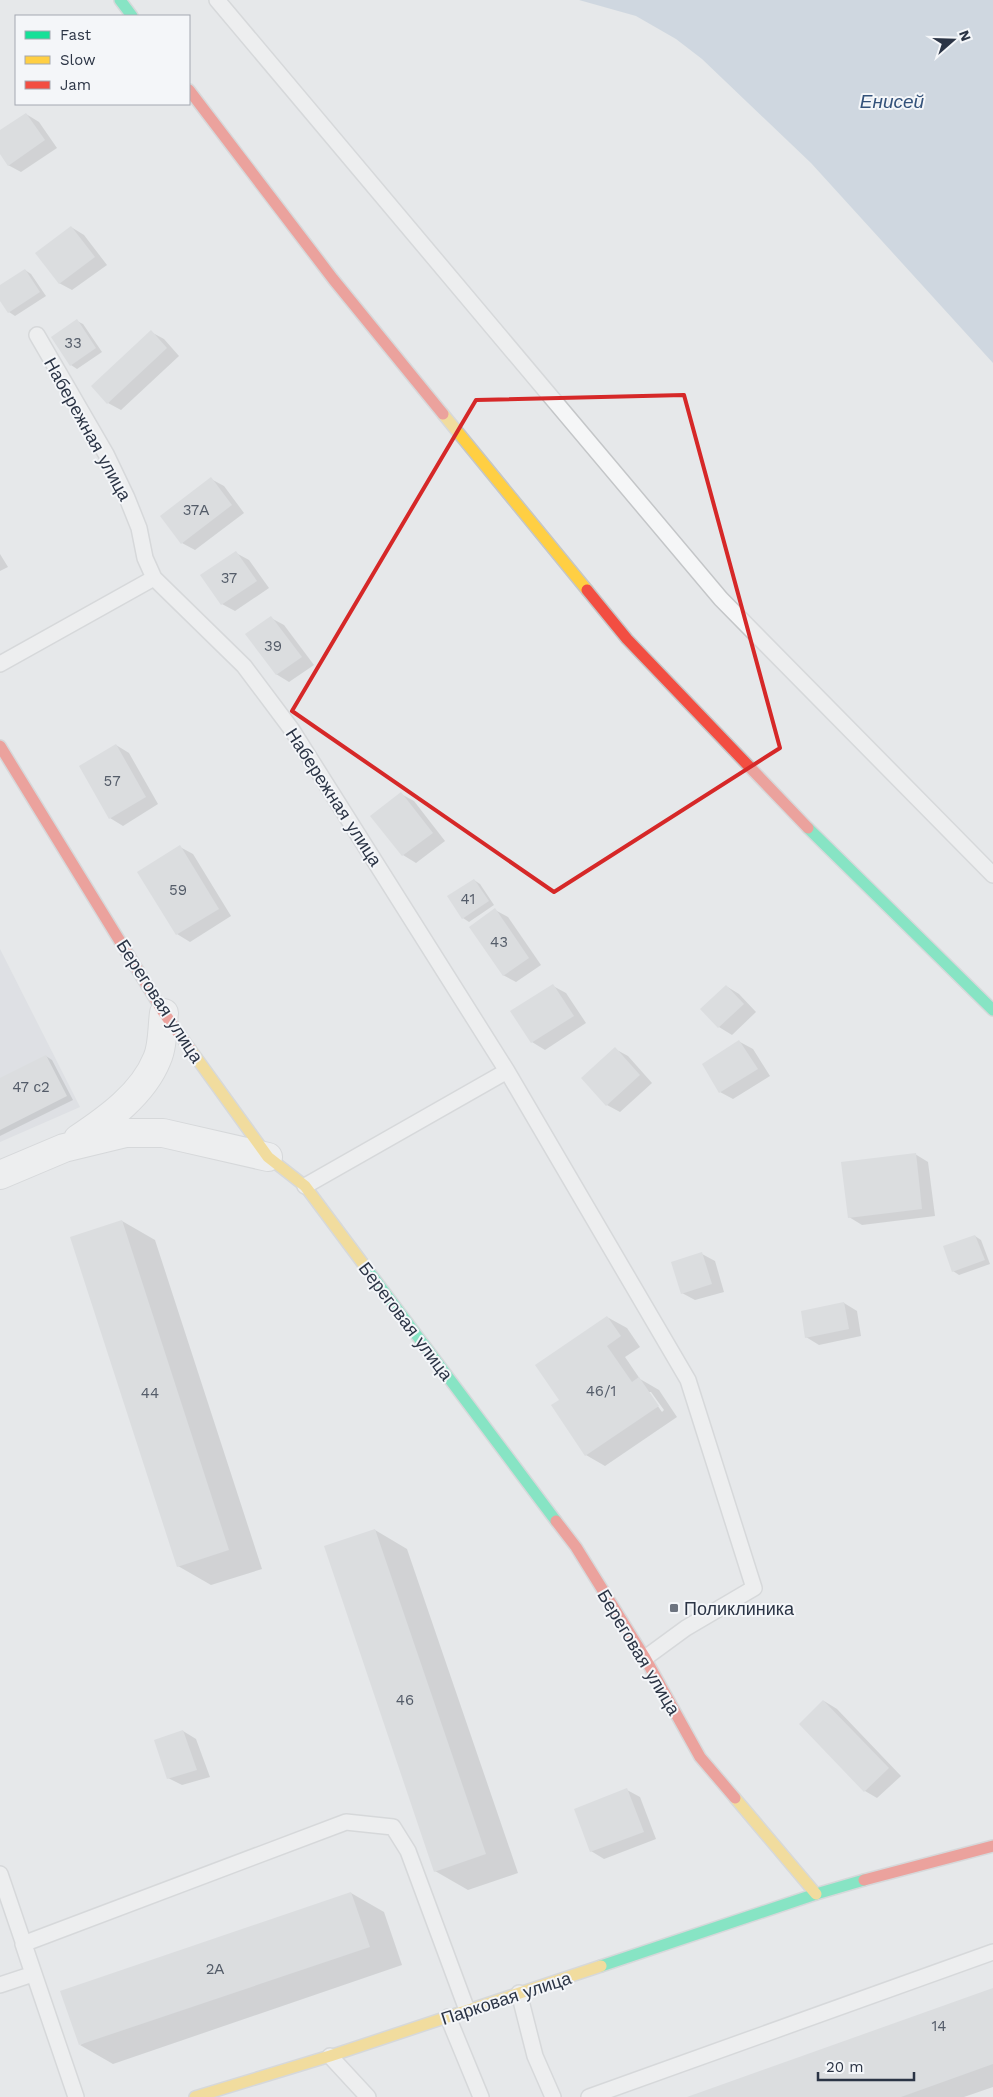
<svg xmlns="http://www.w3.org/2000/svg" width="993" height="2097" viewBox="0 0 993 2097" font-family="'Work Sans',sans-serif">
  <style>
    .built { fill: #d4d7dd }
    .water { fill: #b4c4d5 }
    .shadow { fill: #0003; fill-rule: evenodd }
    .building { fill: #ced0d3 }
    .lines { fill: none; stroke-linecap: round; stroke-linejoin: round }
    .lane-casing { stroke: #c4c6c8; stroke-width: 18 }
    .street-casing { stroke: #c4c6c8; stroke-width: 30 }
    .fast-casing { stroke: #c4c6c8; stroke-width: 14 }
    .slow-casing { stroke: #c4c6c8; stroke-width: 14 }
    .jam-casing { stroke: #c4c6c8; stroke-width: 14 }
    .lane { stroke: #f5f6f7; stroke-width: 15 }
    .street { stroke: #f5f6f7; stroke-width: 28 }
    .fast { stroke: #16e098; stroke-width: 11 }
    .slow { stroke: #ffcf43; stroke-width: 11 }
    .jam { stroke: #f24e42; stroke-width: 11 }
    .marked { fill: none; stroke: #d62828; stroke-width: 4; stroke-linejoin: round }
    .poi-dot { fill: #6c737f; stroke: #f4f6f9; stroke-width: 2 }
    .labels { text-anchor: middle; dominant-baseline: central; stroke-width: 4; stroke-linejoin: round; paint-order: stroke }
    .number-label { font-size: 15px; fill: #545c69 }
    .street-label { font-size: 18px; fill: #2b3445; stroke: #f4f6f9 }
    .poi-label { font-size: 18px; fill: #2b3445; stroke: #f4f6f9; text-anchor: start }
    .water-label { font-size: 19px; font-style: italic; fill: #34527a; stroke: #f4f6f9 }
  </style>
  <rect width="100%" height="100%" fill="#e6e8ea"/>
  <path class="built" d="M0,949L80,1107L0,1142Z"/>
  <path class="water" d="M579,0H993V363L811,163L702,59L676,39L636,16Z"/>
  <path class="shadow" d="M26,114L39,122L57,148L21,172L8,165L0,152V132Z
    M71,227L84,235L107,265L72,290L59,283Z
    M25,270L31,274L46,296L15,316L9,312L0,299V287Z
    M77,321L83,324L102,352L77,369L71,365Z
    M151,332L164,339L179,356L121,410L108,403Z
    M211,479L224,486L244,513L195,550L182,543Z
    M236,553L249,560L269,588L235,611L222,604Z
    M0,554L8,567L0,571Z
    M271,618L284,625L314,665L289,682L276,674Z
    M116,745L129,753L158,804L123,826L110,818Z
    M401,794L414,801L445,841L416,863L403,855L372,816Z
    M180,847L193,854L231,916L190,942L177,934Z
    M474,880L480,884L494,905L469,922L463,918Z
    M495,910L508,917L541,965L516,982L503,975Z
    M553,986L566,993L586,1023L545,1050L532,1042L512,1012Z
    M726,986L739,994L756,1012L732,1035L719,1027L702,1009Z
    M740,1042L753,1049L770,1076L733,1099L720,1092Z
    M615,1049L628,1056L652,1083L620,1112L607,1105Z
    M46,1056L52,1060L73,1100L0,1136V1079Z
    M915,1154L928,1162L935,1216L862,1225L849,1217Z
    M122,1221L155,1240L262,1569L211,1585L178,1566Z
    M975,1236L981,1240L990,1264L959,1275L953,1271Z
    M702,1254L715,1261L724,1292L695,1300L682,1293Z
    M844,1303L857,1311L861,1336L819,1345L806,1337Z
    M607,1317L627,1328L640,1347L625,1357L640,1379L659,1390L677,1417L605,1466L586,1455L560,1400ZM648,1392H651L664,1410L662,1412Z
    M375,1530L407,1549L518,1873L468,1890L435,1871Z
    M824,1701L837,1709L901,1776L877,1798L865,1791Z
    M183,1731L196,1739L210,1777L182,1785L168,1778Z
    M627,1790L640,1797L656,1839L604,1859L591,1851Z
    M351,1893L384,1912L402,1965L113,2064L80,2045Z
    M993,1989V2087L964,2097H690Z"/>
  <path class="building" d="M26,113L45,140L8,166L0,154V130Z
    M71,226L95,257L59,284L35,253Z
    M25,269L40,292L8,313L0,301V285Z
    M77,319L96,348L70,366L51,337Z
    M151,330L167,348L107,404L91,386Z
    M211,477L232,505L181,544L160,516Z
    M236,551L257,581L221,605L200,575Z
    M271,616L302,657L276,675L245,634Z
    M116,744L146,797L109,819L79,766Z
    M401,792L433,833L402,856L370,816Z
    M180,845L219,909L176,935L137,872Z
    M474,879L489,901L462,919L447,896Z
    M495,908L529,958L503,976L469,927Z
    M553,984L574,1016L531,1043L510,1011Z
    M726,985L744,1004L718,1028L700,1009Z
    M739,1040L758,1069L719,1093L702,1064Z
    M615,1047L640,1075L606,1106L581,1078Z
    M46,1055L67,1096L0,1130V1078Z
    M916,1153L922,1209L848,1218L841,1162Z
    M122,1220L229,1550L177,1567L70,1237Z
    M975,1235L985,1260L952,1272L943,1246Z
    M702,1252L712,1284L681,1294L671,1262Z
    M844,1302L849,1329L805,1338L801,1311Z
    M607,1316L621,1336L607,1346L632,1382L639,1377L659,1406L585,1456L551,1405L559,1400L535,1365Z
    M375,1529L486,1854L434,1872L324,1546Z
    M823,1700L889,1768L864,1792L799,1724Z
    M183,1730L197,1770L167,1779L154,1740Z
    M627,1788L644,1832L590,1852L574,1809Z
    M351,1892L370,1947L79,2045L60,1991Z
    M993,1988V2064L901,2097H687Z"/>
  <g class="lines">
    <g class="lane-casing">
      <path id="lane" d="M217,0L721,599L993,875
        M37,335L106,454L127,498L139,528L145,558L154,578L244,666L292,730L507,1071L305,1186
        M0,664L154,578
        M507,1071L688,1380L754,1588L686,1628L645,1658
        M0,1874L76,2097
        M0,1985L33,1974L23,1944L346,1822L393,1827L408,1851L467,2010
        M519,1993L535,2056L553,2097
        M448,2017L481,2097
        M330,2056L368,2097
        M589,2097L993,1952"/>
    </g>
    <g class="street-casing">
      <path id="street" d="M78,1139C108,1119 143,1094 157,1059C163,1046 162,1027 164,1013
        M0,1175L64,1148L126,1133H163L268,1157"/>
    </g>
    <g class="fast-casing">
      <path id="fast" d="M120,0L132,16
        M808,828L993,1010
        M364,1265L556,1521
        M601,1966L816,1894L864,1880"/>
    </g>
    <g class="slow-casing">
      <path id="slow" d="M443,414L587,590
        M190,1049L268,1157L305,1186L364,1265
        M735,1798L816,1894
        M195,2097L330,2056L601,1966"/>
    </g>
    <g class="jam-casing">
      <path id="jam" d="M189,90L333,279L443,414
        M587,590L627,639L808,828
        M0,746L164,1013L190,1049
        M556,1521L576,1547L645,1658L700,1757L735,1798
        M864,1880L993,1846"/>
    </g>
    <use href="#lane" class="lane"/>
    <use href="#street" class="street"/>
    <use href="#fast" class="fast"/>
    <use href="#slow" class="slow"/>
    <use href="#jam" class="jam"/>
  </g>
  <path d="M0 0H993V2097H0ZM684,395L780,748L554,892L292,711L476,400Z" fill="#e6e8ea" fill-opacity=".55" fill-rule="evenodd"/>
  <path class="marked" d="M684,395L780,748L554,892L292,711L476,400Z"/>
  <rect class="poi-dot" x="669" y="1603" width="10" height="10" rx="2.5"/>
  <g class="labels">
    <g class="number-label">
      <text x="73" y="343">33</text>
      <text x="196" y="510">37А</text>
      <text x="229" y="578">37</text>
      <text x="273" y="646">39</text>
      <text x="112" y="781">57</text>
      <text x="178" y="890">59</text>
      <text x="468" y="899">41</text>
      <text x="499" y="942">43</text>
      <text x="31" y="1087">47 с2</text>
      <text x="601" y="1391">46/1</text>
      <text x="150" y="1393">44</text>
      <text x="405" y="1700">46</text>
      <text x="215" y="1969">2А</text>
      <text x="939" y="2026">14</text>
    </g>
    <g class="street-label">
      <text transform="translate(88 429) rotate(61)">Набережная улица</text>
      <text transform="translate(334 797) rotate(57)">Набережная улица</text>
      <text transform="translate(160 1001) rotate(57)">Береговая улица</text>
      <text transform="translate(406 1321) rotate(53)">Береговая улица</text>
      <text transform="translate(639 1652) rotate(59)">Береговая улица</text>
      <text transform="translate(506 1998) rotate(-18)">Парковая улица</text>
    </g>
    <g class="poi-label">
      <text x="684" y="1608">Поликлиника</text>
    </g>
    <g class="water-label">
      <text x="892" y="101">Енисей</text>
    </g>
  </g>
  <rect x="15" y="15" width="175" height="90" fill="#f4f6f9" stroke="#a4a8b1"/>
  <rect x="25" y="31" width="25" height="8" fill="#16e098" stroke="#a4a8b1"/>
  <text x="60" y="40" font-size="15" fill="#2b3445">Fast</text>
  <rect x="25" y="56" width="25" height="8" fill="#ffcf43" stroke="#a4a8b1"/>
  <text x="60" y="65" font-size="15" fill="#2b3445">Slow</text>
  <rect x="25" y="81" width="25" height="8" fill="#f24e42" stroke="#a4a8b1"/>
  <text x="60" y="90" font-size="15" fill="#2b3445">Jam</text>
  <g transform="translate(953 40) rotate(70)" stroke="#f4f6f9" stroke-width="4" paint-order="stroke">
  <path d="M0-4L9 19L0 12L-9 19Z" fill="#2b3445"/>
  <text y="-8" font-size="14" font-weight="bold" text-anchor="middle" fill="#2b3445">N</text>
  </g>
  <path d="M818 2072v8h96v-8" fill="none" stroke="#2b3445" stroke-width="2.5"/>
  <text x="826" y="2072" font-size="15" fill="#2b3445" stroke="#f4f6f9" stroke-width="4" paint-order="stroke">20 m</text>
</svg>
